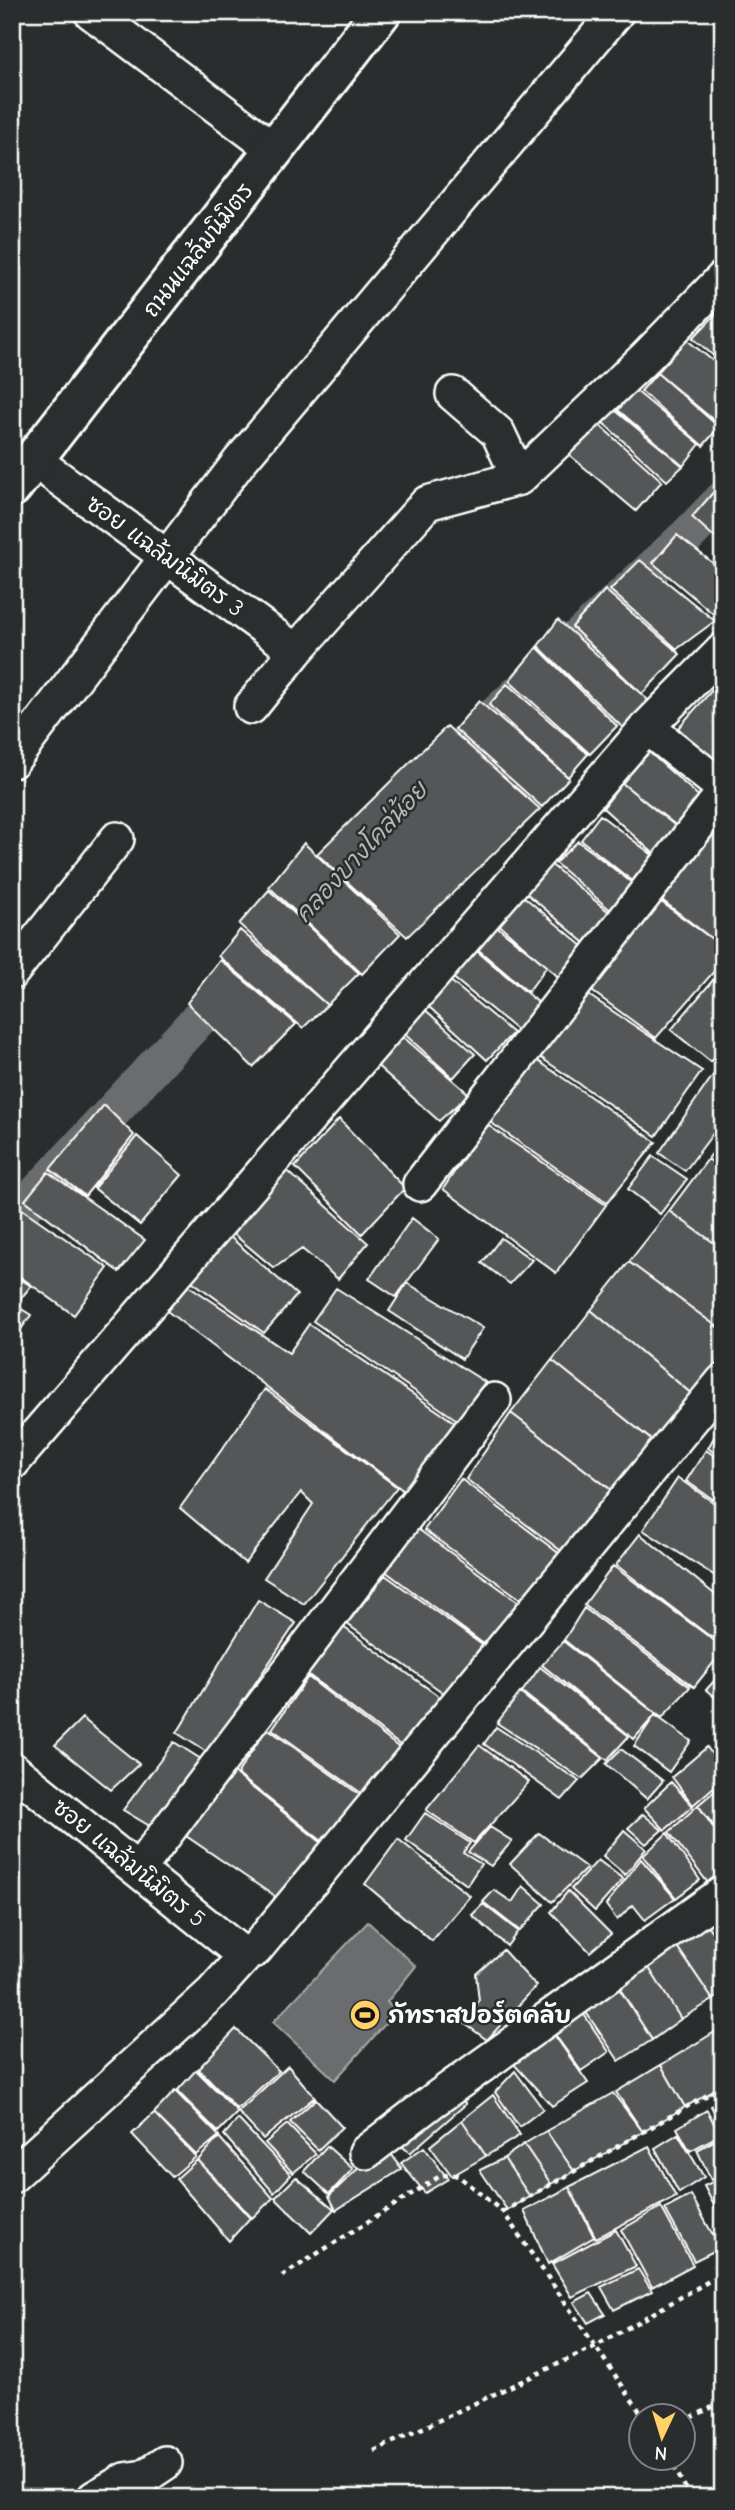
<svg xmlns="http://www.w3.org/2000/svg" width="735" height="2510" viewBox="0 0 735 2510" font-family="'Comic Neue','Playpen Sans Thai',sans-serif">
  <style>
    .water { fill: #6a6c6d; stroke: #a6a7a7; stroke-width: 2 }
    .lines { fill: none; stroke-linecap: round; stroke-linejoin: round }
    .canal { stroke: #6a6c6d; stroke-width: 37 }
    .building { fill: #555758; stroke: #fff; stroke-width: 2 }
    .minor-casing { stroke: #fff; stroke-width: 38 }
    .tertiary-casing { stroke: #fff; stroke-width: 44 }
    .path { stroke: #fff; stroke-width: 4.5; stroke-dasharray: 5 5; stroke-linecap: butt }
    .minor { stroke: #2a2d2e; stroke-width: 33 }
    .tertiary { stroke: #2a2d2e; stroke-width: 38 }
    .labels { text-anchor: middle; dominant-baseline: central; stroke-width: 5; stroke-linejoin: round; paint-order: stroke }
    .street-label { font-size: 23px; fill: #fff; stroke: #2a2d2e }
    .poi-label { font-size: 23px; font-weight: bold; fill: #fff; stroke: #2a2d2e; text-anchor: start }
    .water-label { font-size: 24px; font-style: italic; fill: #b4b6b6; stroke: #2a2d2e }
  </style>
  <rect width="100%" height="100%" fill="#2a2d2e"/>
  <filter id="ink" filterUnits="userSpaceOnUse"><feTurbulence type="fractalNoise" baseFrequency=".0143" numOctaves="2"/><feDisplacementMap in="SourceGraphic" scale="14" xChannelSelector="R" yChannelSelector="G"/><feConvolveMatrix kernelMatrix="1 2 1 2 8 2 1 2 1" color-interpolation-filters="sRGB"/></filter>
  <g filter="url(#ink)">
    <path class="water" d="M368,1922L416,1966L387,2002L396,2012L335,2080L273,2022Z"/>
    <g class="lines">
      <path class="canal" d="M459,749L688,535L723,499
        M12,1220L244,970L333,879"/>
    </g>
    <path class="building" d="M718,312L723,316V364L693,338Z
      M687,340L723,369V428L657,373Z
      M657,373L719,427L703,446L641,391Z
      M635,390L700,444L683,466L618,410Z
      M610,406L683,466L667,481L600,420Z
      M595,421L662,481L636,511L567,453Z
      M723,481V545L692,517Z
      M677,535L723,571V614L718,618L653,563Z
      M640,560L715,621L677,649L610,590Z
      M605,590L680,654L642,694L572,627Z
      M558,620L648,700L624,729L538,646Z
      M537,647L617,726L590,754L509,681Z
      M723,678V773L678,728Z
      M507,684L588,754L568,777L489,705Z
      M479,701L569,778L542,807L455,729Z
      M447,726L540,809L407,937L317,854Z
      M649,752L702,799L678,827L622,783Z
      M622,783L678,828L653,853L603,808Z
      M600,815L659,860L637,885L581,840Z
      M712,822L723,830V942L720,945L658,897Z
      M578,841L636,886L614,913L555,863Z
      M304,843L400,934L362,974L269,887Z
      M548,862L615,917L591,948L525,892Z
      M269,890L359,973L327,1005L239,924Z
      M516,890L590,952L564,982L494,920Z
      M653,896L723,947V961L656,1038L585,986Z
      M495,925L547,966L528,992L475,947Z
      M240,930L327,1005L303,1028L218,956Z
      M472,947L540,1004L518,1031L451,976Z
      M220,960L296,1024L253,1067L187,1003Z
      M723,968V1048L711,1062L671,1030Z
      M447,978L513,1033L487,1060L427,1005Z
      M581,990L702,1071L656,1136L537,1055Z
      M421,1006L475,1054L453,1078L401,1031Z
      M395,1030L469,1094L439,1121L372,1061Z
      M534,1058L656,1142L607,1203L490,1122Z
      M723,1061V1120L685,1171L659,1153Z
      M104,1105L134,1135L85,1196L50,1169Z
      M339,1119L405,1188L362,1234L295,1167Z
      M486,1124L606,1205L556,1273L443,1189Z
      M137,1136L182,1175L140,1225L94,1188Z
      M723,1138V1170L708,1159Z
      M653,1156L687,1179L660,1214L628,1189Z
      M708,1159L723,1170V1249L669,1211Z
      M283,1167L368,1243L338,1279L302,1249L274,1268L225,1227Z
      M48,1172L145,1240L119,1272L25,1200Z
      M22,1209L108,1268L74,1315L12,1271V1222Z
      M669,1211L723,1249V1331L629,1262Z
      M412,1218L439,1239L396,1297L369,1279Z
      M222,1230L297,1295L264,1333L186,1277Z
      M501,1238L532,1260L510,1284L482,1263Z
      M629,1262L723,1331V1359L693,1395L591,1310Z
      M12,1273L31,1286L18,1302L12,1299Z
      M182,1281L289,1353L309,1324L457,1424L404,1491L159,1305Z
      M407,1283L483,1328L462,1359L389,1311Z
      M336,1288L485,1382L457,1420L313,1321Z
      M12,1303L31,1315L12,1342Z
      M591,1310L693,1395L654,1442L552,1360Z
      M552,1360L654,1442L614,1492L511,1413Z
      M265,1389L397,1487L304,1604L264,1578L313,1504L301,1492L245,1563L180,1508Z
      M511,1413L614,1492L564,1553L466,1479Z
      M721,1425L723,1426V1459L708,1448Z
      M706,1450L723,1462V1506L686,1481Z
      M678,1478L723,1509V1581L643,1530Z
      M461,1479L561,1555L522,1600L424,1530Z
      M415,1527L520,1603L485,1645L385,1571Z
      M640,1534L723,1601V1624L712,1638L616,1565Z
      M613,1566L723,1647V1651L694,1687L584,1605Z
      M385,1575L485,1647L445,1694L347,1624Z
      M258,1600L296,1623L208,1753L177,1733Z
      M584,1608L690,1687L662,1718L564,1640Z
      M339,1624L444,1700L405,1749L306,1673Z
      M563,1641L656,1714L634,1739L542,1665Z
      M540,1667L629,1736L607,1760L522,1692Z
      M723,1671V1704L706,1690Z
      M308,1677L402,1750L361,1793L272,1729Z
      M520,1693L603,1758L582,1779L497,1723Z
      M655,1715L691,1741L669,1772L634,1746Z
      M82,1718L139,1764L111,1790L55,1745Z
      M496,1727L579,1781L562,1800L484,1744Z
      M267,1728L360,1795L327,1845L237,1774Z
      M174,1742L204,1761L153,1828L123,1810Z
      M479,1745L529,1782L474,1843L426,1810Z
      M707,1747L723,1770V1779L693,1805L672,1777Z
      M621,1749L663,1781L647,1799L606,1764Z
      M234,1773L322,1843L277,1898L186,1836Z
      M671,1782L693,1806L665,1830L644,1808Z
      M723,1784V1838L698,1805Z
      M698,1805L723,1842V1871L708,1883L669,1832Z
      M425,1813L470,1843L463,1853L481,1864L467,1885L406,1840Z
      M643,1814L662,1830L646,1844L628,1828Z
      M490,1827L512,1841L491,1866L468,1852Z
      M624,1830L646,1849L625,1875L603,1856Z
      M539,1833L587,1868L552,1902L510,1864Z
      M667,1833L700,1880L676,1898L643,1856Z
      M398,1839L470,1896L432,1941L365,1884Z
      M641,1859L675,1898L645,1920L633,1905L617,1920L606,1905Z
      M598,1860L623,1879L595,1911L571,1889Z
      M523,1886L544,1904L520,1931L483,1902L494,1890L512,1902Z
      M568,1891L611,1934L590,1952L551,1912Z
      M483,1904L518,1931L507,1946L472,1915Z
      M723,1911V1947L705,1922Z
      M705,1922L723,1947V1993L713,2000L674,1942Z
      M674,1942L713,2000L681,2019L644,1960Z
      M503,1950L536,1986L487,2040L464,2023L479,2001L476,1974Z
      M644,1960L681,2019L652,2040L615,1981Z
      M613,1979L652,2040L619,2061L579,2002Z
      M577,2004L609,2052L581,2071L548,2025Z
      M546,2023L588,2083L552,2106L502,2051Z
      M723,2027V2086L685,2107L661,2065Z
      M236,2029L279,2071L237,2109L198,2069Z
      M661,2065L685,2107L643,2132L616,2092Z
      M288,2066L315,2097L263,2139L238,2112Z
      M196,2070L238,2112L218,2132L177,2091Z
      M515,2071L543,2109L519,2127L495,2092Z
      M441,2077L466,2104L410,2153L383,2130Z
      M175,2091L219,2136L196,2155L154,2113Z
      M613,2093L643,2132L574,2171L546,2131Z
      M493,2095L520,2135L486,2156L462,2120Z
      M316,2099L342,2127L318,2150L290,2122Z
      M723,2099V2128L711,2106Z
      M707,2110L720,2135L690,2151L677,2128Z
      M154,2113L196,2157L172,2177L132,2134Z
      M238,2119L291,2175L274,2193L224,2135Z
      M462,2120L486,2156L452,2176L430,2146Z
      M287,2124L316,2154L293,2173L265,2143Z
      M546,2131L574,2171L551,2184L524,2144Z
      M678,2134L704,2177L679,2193L655,2148Z
      M219,2137L273,2198L252,2218L198,2160Z
      M721,2137L723,2175L711,2180L697,2150Z
      M384,2144L402,2169L336,2210L329,2196Z
      M524,2144L551,2184L530,2197L504,2158Z
      M327,2146L353,2169L329,2194L304,2171Z
      M649,2146L676,2197L596,2238L569,2187Z
      M424,2147L448,2179L425,2193L401,2163Z
      M504,2158L530,2197L507,2210L480,2170Z
      M197,2160L250,2218L229,2241L176,2179Z
      M296,2177L334,2209L311,2233L275,2198Z
      M723,2177V2219H721L704,2186Z
      M569,2187L594,2237L548,2264L524,2211Z
      M691,2195L720,2248L694,2261L665,2209Z
      M661,2207L693,2265L652,2287L621,2230Z
      M616,2230L636,2266L572,2297L552,2264Z
      M638,2269L652,2291L614,2310L601,2287Z
      M591,2293L605,2314L588,2323L574,2302Z"/>
    <g class="lines">
      <g class="minor-casing">
        <path id="minor" d="M91,12L276,151
          M453,394L498,433L519,478
          M34,460L296,651
          M251,707L296,651L427,503L519,478L645,358L723,278
          M647,727L723,788
          M12,761L240,461L617,12
          M12,972L117,839
          M420,1184L723,793
          M12,1463L647,727L723,650
          M12,1769L241,1953H248
          M138,1870L494,1400
          M366,2152L434,2100L723,1893
          M12,2176L212,1993L248,1953L255,1950L723,1381
          M94,2498L125,2480L144,2477L165,2463"/>
      </g>
      <g class="tertiary-casing">
        <path id="tertiary" d="M12,487L381,12"/>
      </g>
      <path class="path" d="M503,2212L723,2086
        M282,2276L440,2176L450,2174L458,2176L503,2212L643,2416
        M682,2422L723,2402
        M374,2451L594,2347L723,2273
        M669,2458L691,2498"/>
      <use href="#minor" class="minor"/>
      <use href="#tertiary" class="tertiary"/>
    </g>
  </g>
  <defs>
    <g id="stadium-disc" transform="scale(1.575)"><circle r="9.5" fill="#ffd166" stroke="#2a2d2e"/><path d="M0-5a6.5 5 0 1 0 0 10a6.5 5 0 1 0 0-10ZM-3.5-1.8h7v3.6h-7Z" fill="#111"/></g>
  </defs>
  <g fill-rule="evenodd">
    <use href="#stadium-disc" x="365" y="2015"/>
  </g>
  <g class="labels">
    <g class="street-label">
      <text transform="translate(198 250) rotate(-52)">ถนนแฉล้มนิมิตร</text>
      <text transform="translate(165 556) rotate(36)">ซอย แฉล้มนิมิตร 3</text>
      <text transform="translate(129 1863) rotate(39)">ซอย แฉล้มนิมิตร 5</text>
    </g>
    <g class="poi-label">
      <text x="388" y="2015">ภัทราสปอร์ตคลับ</text>
    </g>
    <g class="water-label">
      <text transform="translate(361 852) rotate(-47)">คลองบางโคล่น้อย</text>
    </g>
  </g>
  <rect width="735" height="2510" fill="none" stroke="#2a2d2e" stroke-width="42"/>
  <rect x="21" y="21" width="693" height="2468" fill="none" stroke="#fff" stroke-width="2.5" filter="url(#ink)"/>
  <g transform="translate(662 2437) rotate(184)"><circle r="33" fill="#2a2d2e" stroke="#7f8182" stroke-width="2"/>
  <path d="M0-5L12 26L0 18L-12 26Z" fill="#ffd166"/>
  <text y="-10" font-size="19" font-weight="bold" text-anchor="middle" fill="#ffffff">N</text>
  </g>
</svg>
